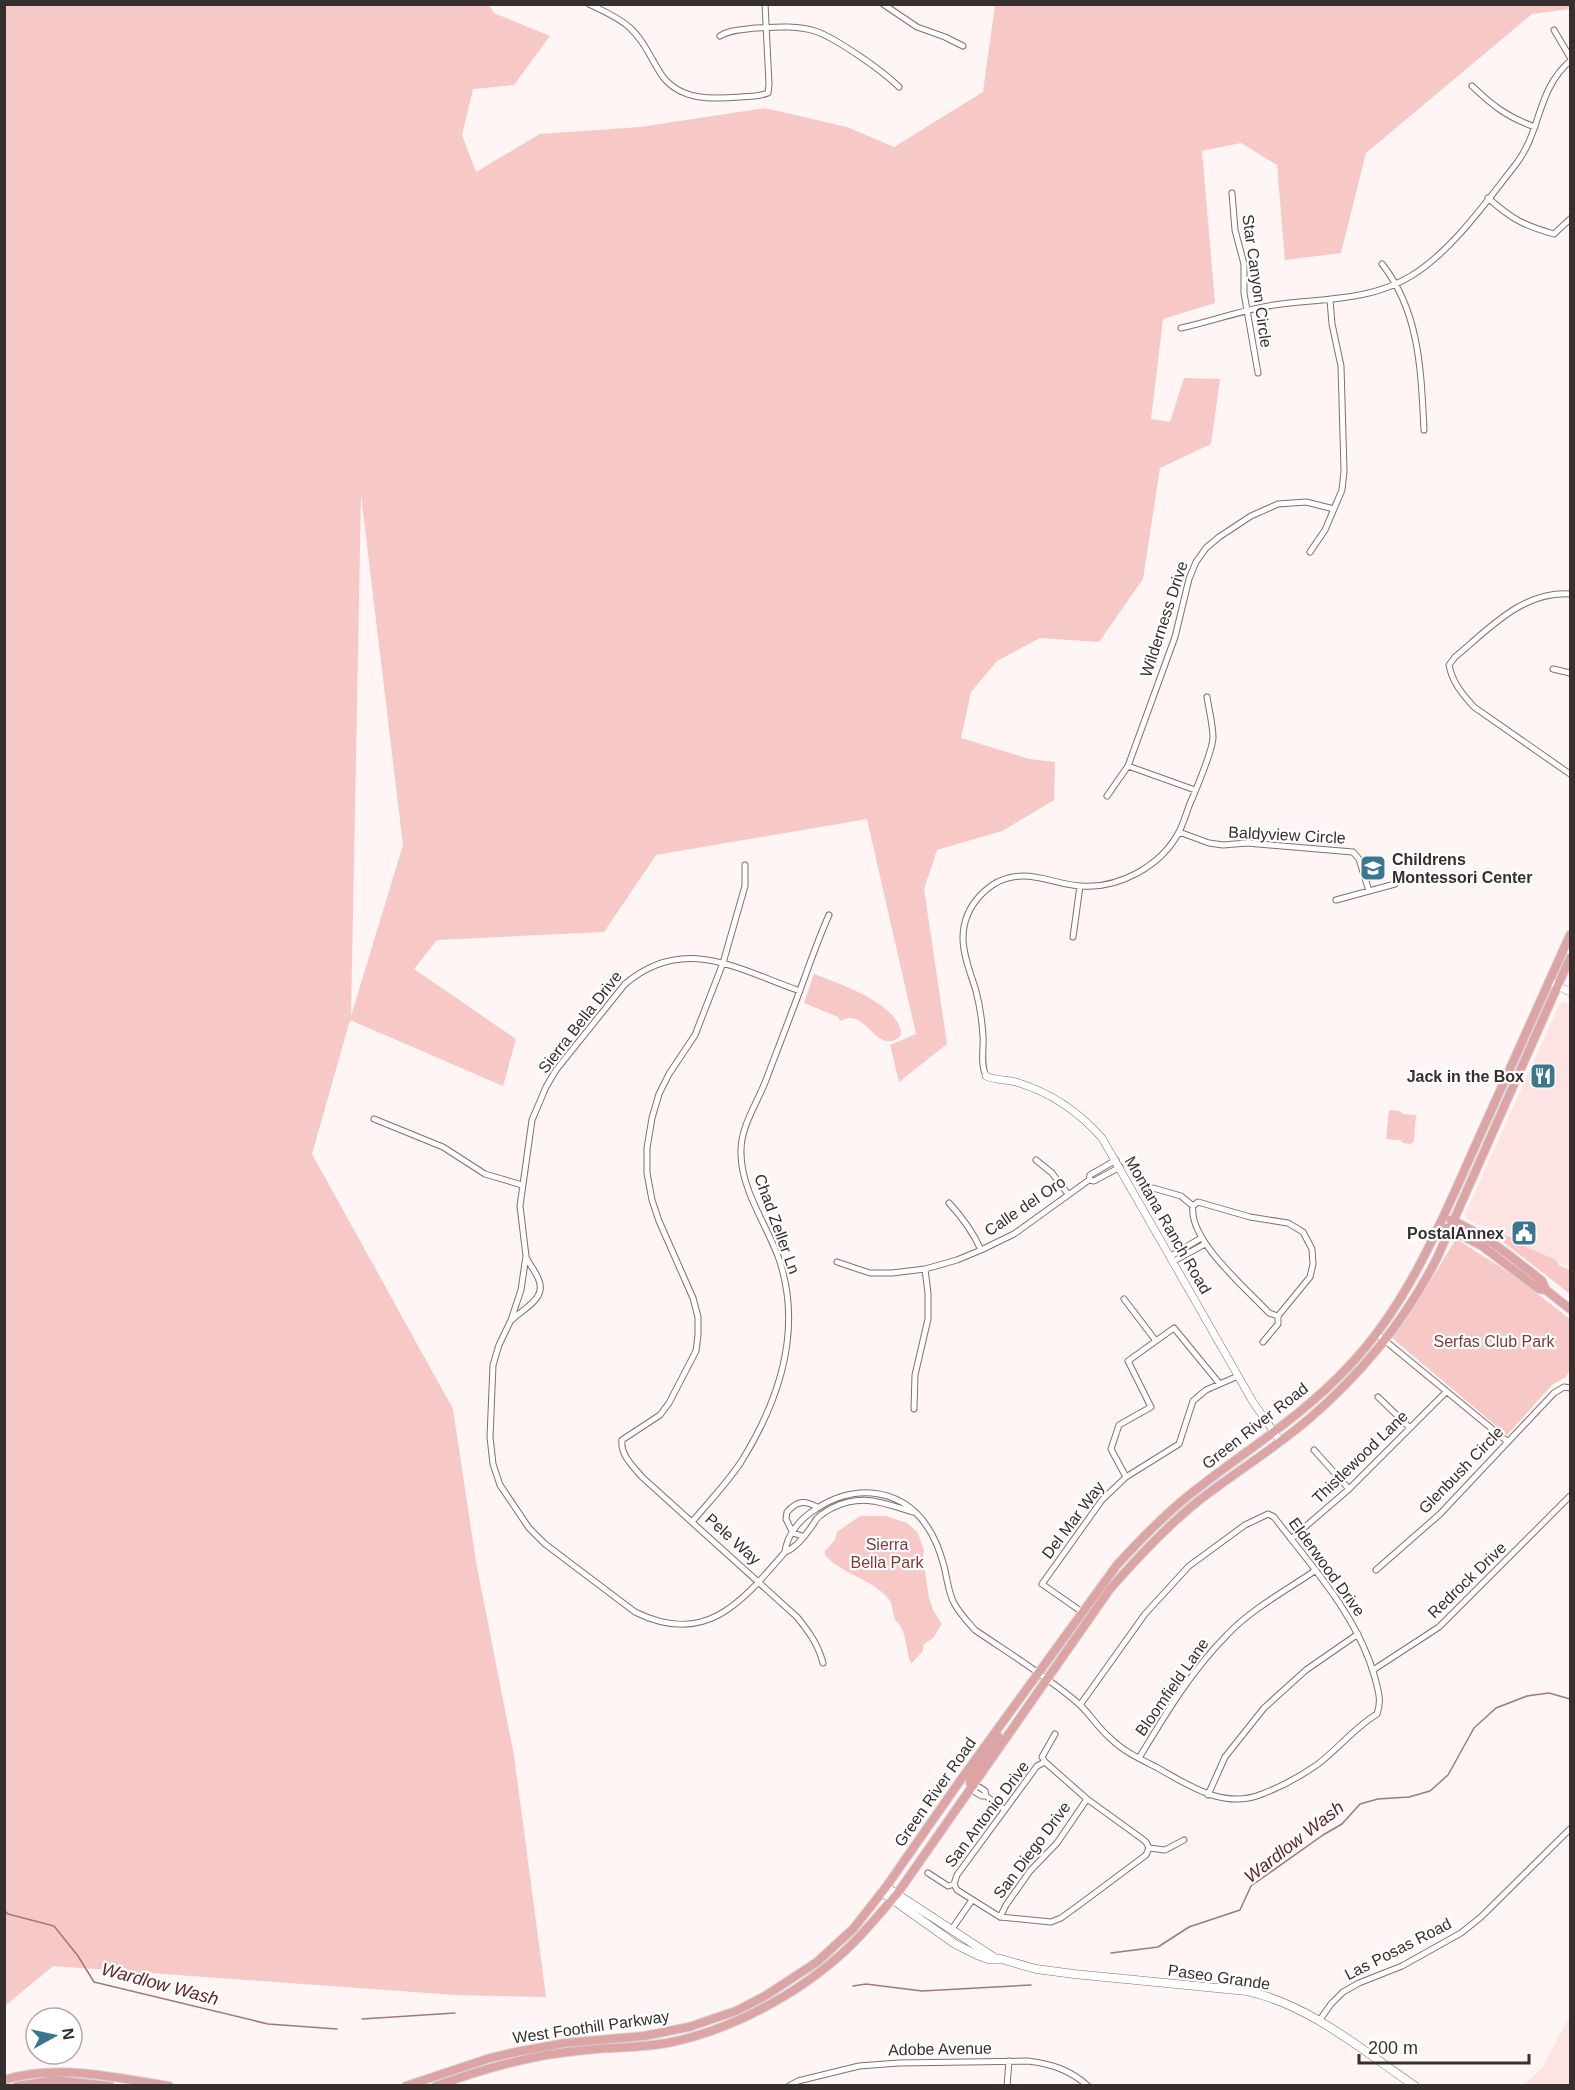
<svg xmlns="http://www.w3.org/2000/svg" width="1575" height="2090" viewBox="0 0 1575 2090" font-family="Helvetica,sans-serif">
  <style>
    .built { fill: #fde4e3 }
    .green { fill: #f6c9c7; fill-rule: evenodd }
    .lines { fill: none; stroke-linecap: round; stroke-linejoin: round }
    .stream { stroke: #a27877; stroke-width: 1.5 }
    .minor-casing { stroke: #836f6e; stroke-width: 7 }
    .tertiary-casing { stroke: #836f6e; stroke-width: 8 }
    .secondary-casing { stroke: #836f6e; stroke-width: 9 }
    .primary-casing { stroke: #d7d5d5; stroke-width: 10 }
    .minor { stroke: #fff; stroke-width: 5 }
    .tertiary { stroke: #fff; stroke-width: 7 }
    .secondary { stroke: #fff; stroke-width: 8 }
    .primary { stroke: #dca4a4; stroke-width: 8 }
    .labels { text-anchor: middle; dominant-baseline: central; stroke-width: 4.5; stroke-linejoin: round; paint-order: stroke }
    .street-label { font-size: 16px; fill: #372e2e; stroke: #fff }
    .poi-label { font-size: 16px; font-weight: bold; fill: #372e2e; stroke: #fff; text-anchor: end }
    .park-label { font-size: 16px; fill: #80393b; stroke: #fff }
    .water-label { font-size: 18px; font-style: italic; fill: #652124; stroke: #fff }
  </style>
  <rect width="100%" height="100%" fill="#fef5f4"/>
  <path class="built" d="M1564,1002L1570,1005V1268L1526,1247L1527,1244L1501,1232L1483,1226L1482,1227L1466,1219L1465,1214L1560,1003Z
    M1570,2018V2085H1524L1543,2067L1565,2024Z"/>
  <path class="green" d="M5,4L489,5L494,13L550,36L514,85L473,89L462,135L476,172L540,134L640,127L765,108L847,127L894,147L983,92L995,5H1570V9L1532,14L1366,153L1341,253L1285,260L1277,165L1241,143L1202,151L1215,303L1163,319L1151,419L1170,422L1184,378L1220,379L1211,444L1160,468L1143,579L1099,642L1040,638L997,661L971,692L961,738L1029,759L1055,762L1054,800L1002,831L937,850L924,889L947,1044L899,1082L890,1045L916,1034L867,819L656,855L604,932L437,940L414,969L516,1039L503,1086L350,1020L312,1154L453,1409L476,1562L514,1756L546,1997L455,1995L53,1966L5,2006ZM361,495L403,845L351,1016Z
    M814,974C838,983 902,1005 901,1035C881,1056 869,1018 850,1018C846,1018 843,1020 840,1021L838,1017L804,1003Z
    M1389,1110L1400,1111L1403,1114L1416,1115L1414,1141L1411,1144L1403,1143L1400,1140L1386,1139Z
    M1496,1231L1527,1244L1526,1247L1556,1260L1559,1265L1570,1270V1294L1494,1235Z
    M1456,1239L1512,1274L1570,1319V1370L1566,1377L1552,1385L1507,1435L1392,1338L1410,1314Z
    M860,1516H886L907,1523L918,1533L924,1551L923,1557L929,1598L933,1610L942,1624L933,1638L923,1645V1651L911,1664C906,1652 907,1635 899,1624C898,1623 897,1622 896,1621C891,1612 895,1605 886,1596C869,1578 840,1573 825,1555V1551L835,1540L837,1532Z"/>
  <g class="lines">
    <path class="stream" d="M4,1910L8,1914L54,1926L78,1956L94,1982L268,2024L337,2029
      M1111,1953L1158,1947L1189,1927L1240,1910L1251,1886L1323,1835L1342,1824L1360,1804L1378,1799L1409,1797L1430,1791L1448,1775L1474,1728L1496,1708L1527,1696L1549,1693L1570,1699
      M853,1986L866,1984L922,1991L1031,1985
      M362,2019L455,2013"/>
    <g class="minor-casing">
      <path id="minor" d="M589,4C603,11 618,17 629,27C644,40 652,61 663,77C682,101 713,99 740,97C750,96 758,97 768,93L769,84L765,4
        M883,4L917,27L945,37L963,46
        M1554,30L1570,57
        M720,36C731,29 743,30 755,28C775,27 796,25 815,31C836,38 883,71 899,87
        M1472,86C1493,106 1507,117 1535,127
        M1232,193L1235,230L1244,264V293L1258,373
        M1488,198C1513,220 1523,225 1554,234L1570,219
        M1382,264C1420,312 1421,372 1424,430
        M1181,328C1212,321 1243,310 1274,305C1321,298 1368,302 1411,276C1451,252 1487,201 1516,164C1542,130 1536,91 1570,61
        M1310,552L1325,530L1342,490L1344,471L1341,366L1332,324L1330,300
        M1570,594C1522,591 1489,629 1455,657L1449,665C1452,682 1463,695 1474,707L1570,774
        M1553,669L1570,673
        M1128,766L1195,790
        M1107,796L1128,766L1175,637L1189,579L1196,562L1206,548L1219,537L1251,516L1278,504L1306,502L1334,509
        M1179,832L1209,843L1223,845L1247,843L1353,852L1359,859L1369,891
        M745,865V886L723,963L695,1035L669,1074L659,1094L652,1118L647,1148V1173L652,1200L659,1221L693,1298L698,1317V1335L696,1351L669,1403L660,1415L622,1440C620,1455 633,1466 642,1477L797,1617C809,1632 818,1644 823,1663
        M1336,900L1395,884
        M1073,937L1080,886
        M800,991C737,969 684,934 625,984L556,1070L546,1087L532,1120L520,1206L526,1256L521,1290L511,1320L499,1345L493,1365L490,1437L493,1464L500,1485L529,1528L545,1544L635,1612C706,1647 742,1602 785,1552C796,1548 808,1532 814,1523C817,1516 825,1512 832,1508C863,1493 883,1503 913,1512
        M986,1076C980,1064 984,1049 983,1036C982,1021 980,1006 976,991C971,974 963,956 963,938C963,906 990,876 1023,876C1043,876 1061,885 1081,886C1119,889 1161,866 1179,832C1183,824 1186,815 1189,806C1195,792 1212,751 1213,738C1213,725 1209,710 1207,697
        M374,1119L443,1147L485,1174L522,1185
        M1036,1160L1052,1173L1068,1194
        M1089,1180L1094,1181L1120,1167
        M1153,1188L1181,1196L1193,1206L1198,1202L1250,1217L1288,1223L1303,1232L1312,1249L1313,1264L1310,1277L1278,1316V1324L1263,1342
        M949,1203C963,1218 973,1232 981,1250
        M1193,1206C1188,1240 1247,1289 1269,1313L1278,1316
        M1171,1256L1201,1238
        M1174,1261L1205,1244
        M837,1262L870,1273H892L925,1269L957,1260L981,1250L1014,1234L1089,1180L1090,1175L1116,1160
        M1124,1299L1156,1341
        M513,1319C524,1308 548,1298 538,1278C535,1271 530,1265 526,1257
        M1377,1334L1508,1442
        M1378,1397L1410,1428
        M914,1409L915,1375L928,1319V1293L925,1269
        M1314,1450L1349,1489
        M1126,1477L1111,1449L1119,1425L1151,1407L1128,1361L1174,1328L1219,1383
        M692,1522C709,1502 727,1483 741,1462C779,1401 803,1330 779,1259C767,1225 741,1190 741,1153C740,1127 757,1104 766,1080C778,1048 791,1015 803,982C811,960 819,937 829,915
        M802,1536L793,1533L786,1519L787,1512C797,1501 804,1500 817,1507
        M1291,1539L1349,1489L1446,1392
        M785,1552C787,1534 801,1518 816,1509C832,1498 853,1491 872,1493C913,1497 934,1528 944,1566C947,1578 948,1590 953,1601C958,1612 967,1621 975,1630C1010,1654 1048,1677 1079,1704C1090,1714 1098,1728 1110,1738C1123,1751 1140,1759 1156,1767C1188,1785 1224,1810 1262,1794C1281,1787 1301,1776 1318,1764C1339,1748 1354,1728 1377,1714C1382,1701 1378,1690 1375,1678C1358,1616 1312,1567 1274,1517L1268,1514L1245,1525L1189,1566L1145,1614L1080,1705
        M1376,1570L1440,1514L1554,1393L1564,1387L1570,1388
        M1082,1612L1042,1584L1102,1500L1126,1477L1179,1444L1193,1401L1206,1390L1238,1376
        M1373,1670L1439,1627L1570,1496
        M1139,1758C1165,1715 1191,1671 1227,1635C1251,1609 1287,1590 1316,1570
        M1045,1762L1042,1757L1055,1734
        M974,1787H979L985,1791L986,1796L1005,1810
        M974,1787L975,1792L982,1796H986
        M1208,1795L1225,1757L1264,1708L1306,1670L1358,1634
        M1149,1848L1165,1850L1184,1840
        M928,1873L948,1886L954,1884
        M954,1884L957,1890L1000,1917L1051,1922L1061,1918L1079,1905L1146,1855L1149,1848L1146,1842L1141,1838L1087,1799L1045,1762
        M954,1884L957,1875L1037,1766L1045,1762
        M1000,1917L1006,1905L1030,1871L1057,1843L1087,1799
        M952,1929L972,1900
        M1319,2021L1331,2004L1343,1992L1359,1983L1402,1966L1461,1933L1481,1917L1570,1829
        M789,2086L798,2081L859,2066L899,2063L1028,2061C1052,2064 1070,2070 1088,2086
        M1007,2086L1009,2061"/>
    </g>
    <g class="tertiary-casing">
      <path id="tertiary" d="M1554,984L1570,992
        M986,1076C996,1081 1008,1079 1019,1083C1051,1093 1079,1112 1102,1138L1253,1402L1280,1441"/>
    </g>
    <g class="secondary-casing">
      <path id="secondary" d="M886,1887L995,1958
        M882,1892L955,1944L977,1955L988,1959H1001L1036,1969L1074,1974L1247,1991C1310,2005 1362,2050 1415,2086"/>
    </g>
    <g class="primary-casing">
      <path id="primary" d="M1451,1220C1485,1234 1513,1258 1542,1281L1546,1290
        M1447,1228L1482,1246L1539,1289L1546,1290L1570,1309
        M973,1786L970,1783L971,1778L998,1736
        M4,2080C59,2063 114,2078 169,2086
        M17,2086L54,2080L110,2086
        M406,2086L490,2058L516,2052L565,2043L644,2036L689,2027L736,2011L765,1996L817,1962L853,1929L886,1887L962,1778L1117,1565C1139,1541 1162,1517 1188,1496C1243,1452 1302,1417 1350,1365C1410,1301 1442,1220 1477,1142C1508,1073 1539,1004 1570,935
        M436,2086C485,2068 534,2054 586,2050C615,2047 644,2048 672,2042C738,2028 811,1987 858,1938C871,1924 884,1909 897,1894L1110,1589C1137,1558 1165,1528 1197,1502C1234,1473 1274,1449 1310,1418C1362,1373 1406,1319 1437,1258L1570,958"/>
    </g>
    <use href="#minor" class="minor"/>
    <use href="#tertiary" class="tertiary"/>
    <use href="#secondary" class="secondary"/>
    <use href="#primary" class="primary"/>
  </g>
  <defs>
    <g id="school-square" transform="scale(1.35)"><rect x="-9" y="-9" width="18" height="18" rx="4" fill="#3a778e" stroke="#fff"/><path d="M0-5L7-2L0 1L-7-2ZM-4 1L0 2.5L4 1V4Q0 6-4 4Z" fill="#fff"/></g>
    <g id="restaurant-square" transform="scale(1.35)"><rect x="-9" y="-9" width="18" height="18" rx="4" fill="#3a778e" stroke="#fff"/><path d="M-5-6h1v4h1v-4h1v4h1v-4h1v5L-1.5 .5V6h-2V.5L-5-1ZM5-6V6H3V1.5H1.5Q1.5-4 5-6Z" fill="#fff"/></g>
    <g id="civic-square" transform="scale(1.35)"><rect x="-9" y="-9" width="18" height="18" rx="4" fill="#3a778e" stroke="#fff"/><path d="M-.6-6.5H3V-4.5H.6V-3L4-1V1h2V6H-6V1h2V-1L-.6-3ZM-1.2 2.5V6h2.4V2.5Z" fill="#fff"/></g>
  </defs>
  <g fill-rule="evenodd">
    <use href="#school-square" x="1373" y="868"/>
    <use href="#restaurant-square" x="1543" y="1076"/>
    <use href="#civic-square" x="1524" y="1233"/>
  </g>
  <g class="labels">
    <g class="street-label">
      <text transform="translate(1257 281) rotate(82)">Star Canyon Circle</text>
      <text transform="translate(1164 619) rotate(-72)">Wilderness Drive</text>
      <text transform="translate(1287 835) rotate(3)">Baldyview Circle</text>
      <text transform="translate(580 1022) rotate(-52)">Sierra Bella Drive</text>
      <text transform="translate(1025 1206) rotate(-34)">Calle del Oro</text>
      <text transform="translate(777 1224) rotate(70)">Chad Zeller Ln</text>
      <text transform="translate(1168 1225) rotate(60)">Montana Ranch Road</text>
      <text transform="translate(1255 1426) rotate(-38)">Green River Road</text>
      <text transform="translate(1360 1457) rotate(-44)">Thistlewood Lane</text>
      <text transform="translate(1461 1470) rotate(-46)">Glenbush Circle</text>
      <text transform="translate(1073 1520) rotate(-53)">Del Mar Way</text>
      <text transform="translate(733 1539) rotate(42)">Pele Way</text>
      <text transform="translate(1327 1567) rotate(54)">Elderwood Drive</text>
      <text transform="translate(1467 1580) rotate(-44)">Redrock Drive</text>
      <text transform="translate(1172 1687) rotate(-55)">Bloomfield Lane</text>
      <text transform="translate(935 1792) rotate(-55)">Green River Road</text>
      <text transform="translate(987 1814) rotate(-53)">San Antonio Drive</text>
      <text transform="translate(1032 1850) rotate(-53)">San Diego Drive</text>
      <text transform="translate(1398 1949) rotate(-27)">Las Posas Road</text>
      <text transform="translate(1219 1977) rotate(8)">Paseo Grande</text>
      <text transform="translate(591 2027) rotate(-8)">West Foothill Parkway</text>
      <text transform="translate(940 2049) rotate(-1)">Adobe Avenue</text>
    </g>
    <g class="poi-label">
      <text x="1392" y="859" text-anchor="start">Childrens<tspan x="1392" dy="18">Montessori Center</tspan></text>
      <text x="1524" y="1076">Jack in the Box</text>
      <text x="1504" y="1233">PostalAnnex</text>
    </g>
    <g class="park-label">
      <text x="1494" y="1341">Serfas Club Park</text>
      <text x="887" y="1544">Sierra<tspan x="887" dy="18">Bella Park</tspan></text>
    </g>
    <g class="water-label">
      <text transform="translate(1294 1842) rotate(-38)">Wardlow Wash</text>
      <text transform="translate(160 1984) rotate(15)">Wardlow Wash</text>
    </g>
  </g>
  <rect width="1575" height="2090" fill="none" stroke="#372e2e" stroke-width="12"/>
  <g transform="translate(54 2036) rotate(82)"><circle r="28" fill="#ffffff" stroke="#afabab" stroke-width="1.5"/>
  <path d="M0-4.5L10 22L0 15L-10 22Z" fill="#3a778e"/>
  <text y="-9" font-size="16" font-weight="bold" text-anchor="middle" fill="#372e2e">N</text>
  </g>
  <path d="M1359 2054v9h170v-9" fill="none" stroke="#372e2e" stroke-width="3"/>
  <text x="1368" y="2054" font-size="18" fill="#372e2e" stroke="#ffffff" stroke-width="4.5" paint-order="stroke">200 m</text>
</svg>
